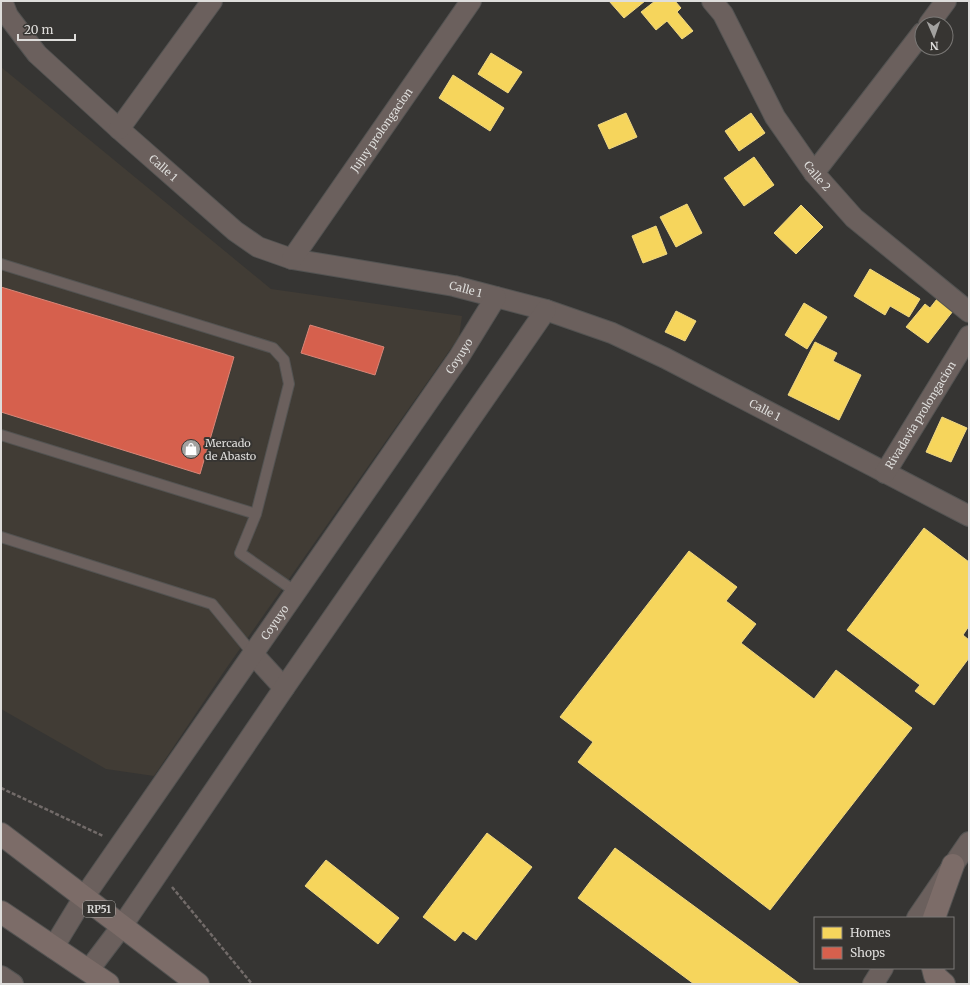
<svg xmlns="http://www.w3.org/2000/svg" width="970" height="985" viewBox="0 0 970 985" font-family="Merriweather,serif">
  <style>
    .built { fill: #413c35 }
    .homes { fill: #f6d55c; stroke: #efd782 }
    .shops { fill: #d6604d; stroke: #d88678 }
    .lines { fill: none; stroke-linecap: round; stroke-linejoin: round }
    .lane-casing { stroke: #535352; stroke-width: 12 }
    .street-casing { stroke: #535352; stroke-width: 22 }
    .highway-casing { stroke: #535352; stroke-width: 24 }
    .path { stroke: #726b69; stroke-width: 2.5; stroke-dasharray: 4 2; stroke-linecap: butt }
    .lane { stroke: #6b605d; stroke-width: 10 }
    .street { stroke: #6b605d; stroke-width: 20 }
    .highway { stroke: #7c6c68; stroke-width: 22 }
    .labels { text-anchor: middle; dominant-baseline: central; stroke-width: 4; stroke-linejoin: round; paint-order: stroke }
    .shield { fill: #373532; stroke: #acaba8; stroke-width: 1 }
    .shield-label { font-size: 10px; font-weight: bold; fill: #dedddb }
    .street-label { font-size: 11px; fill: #dedddb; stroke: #373532 }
    .poi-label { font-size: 11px; fill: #dedddb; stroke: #373532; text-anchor: start }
  </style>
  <rect width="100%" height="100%" fill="#363533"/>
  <path class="built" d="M1,67L271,289L462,316L459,337L225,670L154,776L106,769L1,709Z"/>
  <path class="homes" d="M609,1H645L624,18Z
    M655,1H675L681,8L677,12L693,31L682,39L667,21L656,30L641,12Z
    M491,53L522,72L508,93L478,74Z
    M453,75L504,108L490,131L439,98Z
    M626,113L637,137L609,149L598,125Z
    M751,113L765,133L739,151L725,131Z
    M754,157L774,185L744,206L724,178Z
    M687,204L702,233L676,247L660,217Z
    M801,205L823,227L796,254L774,233Z
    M656,226L667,254L643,263L632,236Z
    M870,269L920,299L909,317L890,306L885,315L854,296Z
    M937,299L953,311L928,343L906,327L925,304L930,308Z
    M804,303L827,317L807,349L785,335Z
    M676,311L696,321L685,341L665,332Z
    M815,342L837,353L833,361L861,375L839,420L788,395Z
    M942,417L967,428L951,462L926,452Z
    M924,528L969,562V626L963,635L969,640V658L934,705L915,691L920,685L847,630Z
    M689,551L737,587L726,601L756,624L741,643L814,699L836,670L912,728L770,910L578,762L593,742L560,717Z
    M487,833L532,867L476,940L463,931L455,941L423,917Z
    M615,848L800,984H694L578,898Z
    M326,860L399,918L378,944L305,886Z"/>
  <path class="shops" d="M1,287L234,357L200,474L1,412Z
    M310,325L384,347L375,375L301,353Z"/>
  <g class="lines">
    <g class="lane-casing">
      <path id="lane" d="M1,264L273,348L284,360L289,384L256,514L240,553L296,592
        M1,435L256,514
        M1,537L212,604L253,654"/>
    </g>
    <g class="street-casing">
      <g id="street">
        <path id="s1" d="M2,1L8,16L37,54L119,129L235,231L258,247L292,259L454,286L546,310L612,333L665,358L969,516"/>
        <path id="s2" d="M712,1L723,14L775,117L814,173L854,218L969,312"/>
        <path d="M929,24L946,1"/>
        <path d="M119,129L212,1"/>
        <path d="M814,173L922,33"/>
        <path id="s3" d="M292,259L471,1"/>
        <path id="s4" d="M885,473L969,336"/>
        <path d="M253,654L284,688"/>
        <path d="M917,918L969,842"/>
        <path id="s5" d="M53,948L84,897L459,357L496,297"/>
        <path d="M88,971L122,926L284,688L546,310"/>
        <path d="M1,976L13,984"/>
        <path d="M873,984L883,968"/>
      </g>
    </g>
    <g class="highway-casing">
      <path id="highway" d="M1,834L198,984
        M1,912L108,984
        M934,918L953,865
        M933,968L935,976L944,984"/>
    </g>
    <path class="path" d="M1,788L103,836
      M172,887L252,984"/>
    <use href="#lane" class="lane"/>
    <use href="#street" class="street"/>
    <use href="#highway" class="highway"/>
  </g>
  <defs>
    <g id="shop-disc" transform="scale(1)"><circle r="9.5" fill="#a3a2a0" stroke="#373532"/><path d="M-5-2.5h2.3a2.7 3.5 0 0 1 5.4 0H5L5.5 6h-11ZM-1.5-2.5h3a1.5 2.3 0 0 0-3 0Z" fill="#fff"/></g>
  </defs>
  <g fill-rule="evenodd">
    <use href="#shop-disc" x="191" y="449"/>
  </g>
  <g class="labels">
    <rect class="shield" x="83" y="901" width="32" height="16" rx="3"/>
    <g class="shield-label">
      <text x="99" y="909">RP51</text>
    </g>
    <g class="street-label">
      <text stroke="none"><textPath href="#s3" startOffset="157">Jujuy prolongacion</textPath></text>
      <text stroke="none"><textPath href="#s1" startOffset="234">Calle 1</textPath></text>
      <text stroke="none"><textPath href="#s2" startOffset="205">Calle 2</textPath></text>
      <text stroke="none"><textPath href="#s1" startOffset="570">Calle 1</textPath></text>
      <text stroke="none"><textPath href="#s5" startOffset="718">Coyuyo</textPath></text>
      <text stroke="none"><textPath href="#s1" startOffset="894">Calle 1</textPath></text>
      <text stroke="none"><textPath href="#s4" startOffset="68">Rivadavia prolongacion</textPath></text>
      <text stroke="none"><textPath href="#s5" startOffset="394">Coyuyo</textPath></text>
    </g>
    <g class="poi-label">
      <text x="205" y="443">Mercado<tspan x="205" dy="13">de Abasto</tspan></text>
    </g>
  </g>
  <rect width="970" height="985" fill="none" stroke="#dedddb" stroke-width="4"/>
  <rect x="814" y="917" width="140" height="52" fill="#373532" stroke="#7a7876"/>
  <rect x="822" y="927" width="20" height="12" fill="#f6d55c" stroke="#7a7876"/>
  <text x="850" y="937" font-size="12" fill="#dedddb">Homes</text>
  <rect x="822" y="947" width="20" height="12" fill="#d6604d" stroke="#7a7876"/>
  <text x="850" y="957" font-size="12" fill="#dedddb">Shops</text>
  <g transform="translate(934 36) rotate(178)"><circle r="19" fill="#373532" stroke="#7a7876"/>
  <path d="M0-3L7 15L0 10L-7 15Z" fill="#a3a2a0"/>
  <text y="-6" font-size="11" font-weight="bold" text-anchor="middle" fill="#dedddb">N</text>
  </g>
  <path d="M18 34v6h57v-6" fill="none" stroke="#dedddb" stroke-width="2"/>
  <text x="24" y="34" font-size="12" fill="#dedddb" stroke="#373532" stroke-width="3" paint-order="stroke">20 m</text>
</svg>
